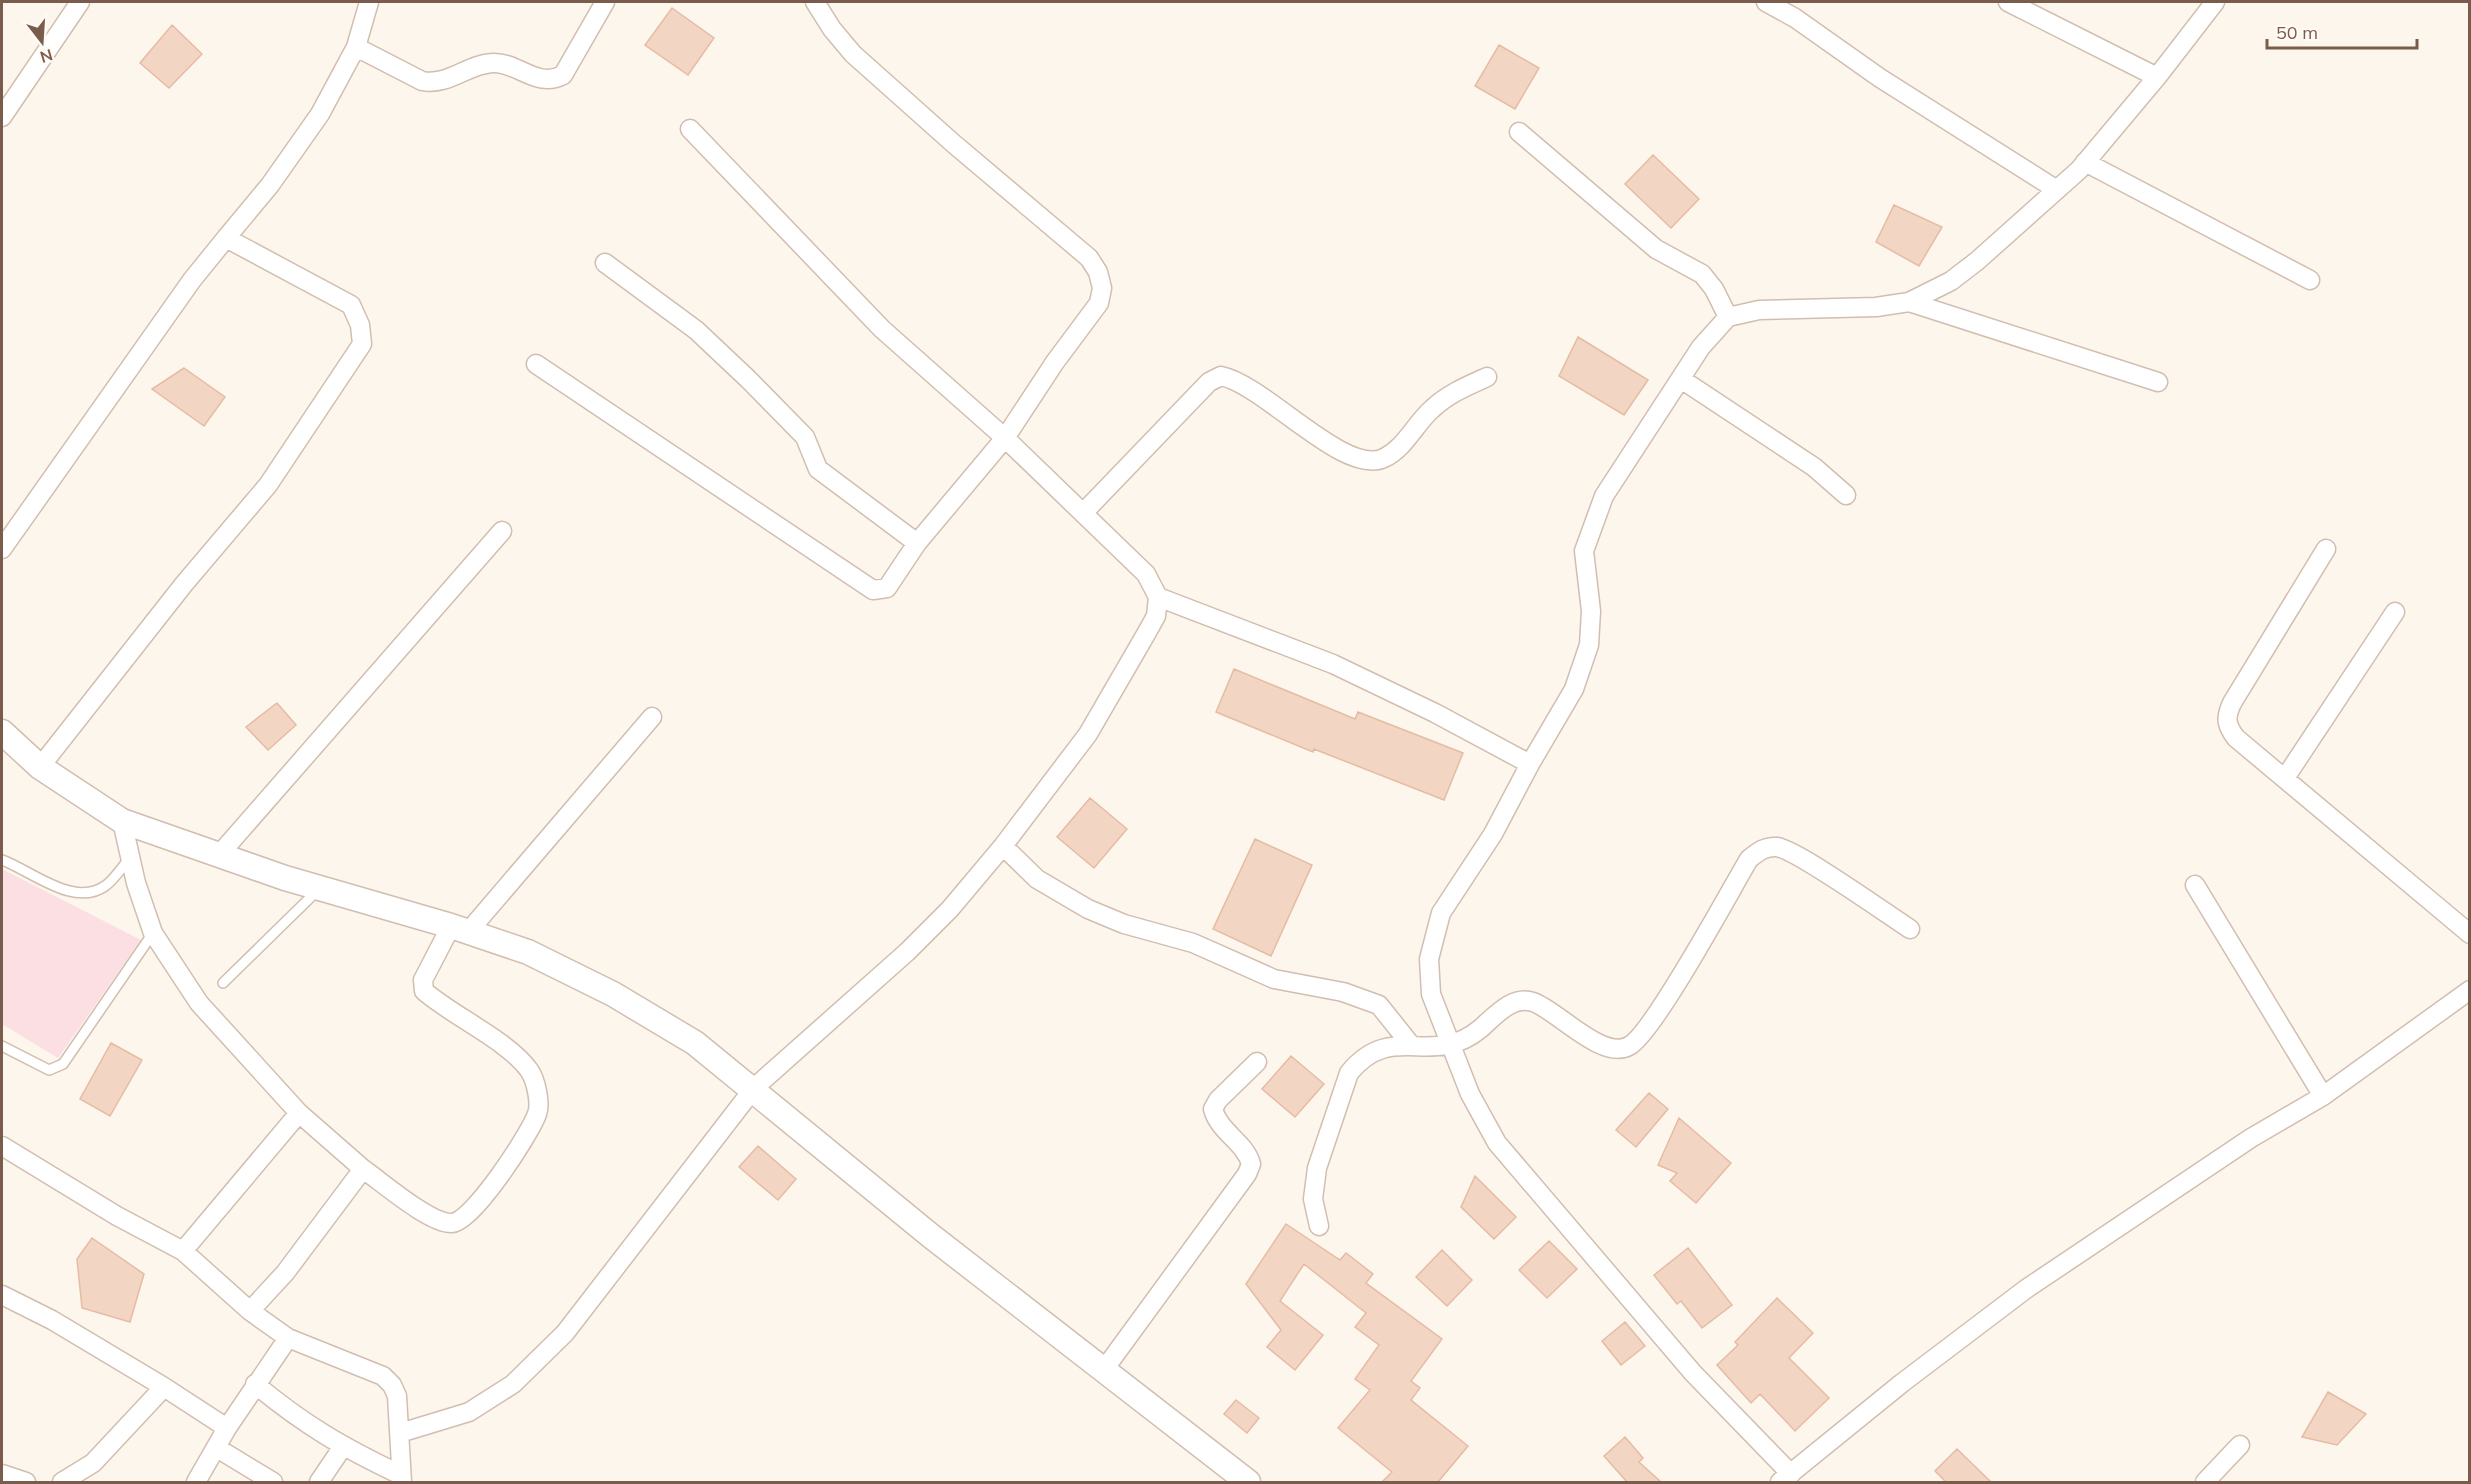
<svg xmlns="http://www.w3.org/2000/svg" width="2471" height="1484" viewBox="0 0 2471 1484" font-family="Mulish,sans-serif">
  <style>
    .medical { fill: #fbdfe3 }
    .building { fill: #f3d5c3; stroke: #e6bba3; stroke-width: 1.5 }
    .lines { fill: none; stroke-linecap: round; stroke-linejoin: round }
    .service-casing { stroke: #d1beb0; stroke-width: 12 }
    .minor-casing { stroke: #d1beb0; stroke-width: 21 }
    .tertiary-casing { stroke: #d1beb0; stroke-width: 27 }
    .service { stroke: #fff; stroke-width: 9 }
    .minor { stroke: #fff; stroke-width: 18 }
    .tertiary { stroke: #fff; stroke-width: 24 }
  </style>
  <rect width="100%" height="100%" fill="#fdf6ec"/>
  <path class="medical" d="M2,869L141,940L58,1058L2,1024Z"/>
  <path class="building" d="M672,8L714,38L688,75L645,45Z
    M172,25L202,54L169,88L140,63Z
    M1499,45L1539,68L1515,109L1475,86Z
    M1653,155L1699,199L1671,228L1625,184Z
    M1894,205L1942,227L1919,266L1876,242Z
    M1578,337L1648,380L1624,415L1559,376Z
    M184,368L225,397L204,426L152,389Z
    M1234,669L1355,719L1358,712L1463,753L1444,800L1314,749L1313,752L1216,712Z
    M277,703L296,725L268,750L246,727Z
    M1090,798L1127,829L1094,868L1057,837Z
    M1255,839L1312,865L1271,956L1213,929Z
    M111,1043L142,1060L110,1116L80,1099Z
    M1291,1056L1324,1084L1295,1117L1262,1089Z
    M1649,1093L1668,1109L1636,1147L1616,1130Z
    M1679,1118L1731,1163L1696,1203L1670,1181L1677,1173L1658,1165Z
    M758,1146L796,1179L778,1200L739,1167Z
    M1475,1176L1516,1217L1494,1239L1461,1207Z
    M1286,1224L1340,1260L1346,1253L1373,1274L1366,1283L1442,1339L1411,1381L1420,1388L1411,1400L1468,1446L1438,1482H1382L1392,1472L1338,1428L1370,1390L1355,1379L1379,1345L1355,1327L1366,1313L1304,1264L1280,1301L1323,1335L1295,1370L1267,1347L1281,1330L1246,1284Z
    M92,1238L144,1274L130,1322L82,1308L77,1259Z
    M1549,1241L1577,1269L1547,1298L1519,1270Z
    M1688,1248L1732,1305L1702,1328L1681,1301L1677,1304L1654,1275Z
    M1442,1250L1472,1280L1447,1306L1416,1277Z
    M1777,1298L1813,1333L1789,1358L1829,1398L1795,1431L1760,1394L1751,1403L1717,1365L1738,1345L1735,1342Z
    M1625,1322L1645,1346L1621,1365L1602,1341Z
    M2328,1392L2366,1414L2337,1445L2302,1437Z
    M1236,1400L1259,1418L1247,1433L1224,1414Z
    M1625,1437L1643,1458L1639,1462L1661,1482H1627L1604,1456Z
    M1957,1449L1991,1482H1946L1935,1471Z"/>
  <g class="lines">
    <g class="service-casing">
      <path id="service" d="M2,860C32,871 74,908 105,886C114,880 122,867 130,858
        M223,983L318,890
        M2,1046L49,1070L63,1064L153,933"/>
    </g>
    <g class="minor-casing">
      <path id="minor" d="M815,2L832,29L853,54L954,144L1089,258L1098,272L1102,288L1099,303L1055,362L1005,438L1146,574L1158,597
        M1766,2L1795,18L1880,78L2057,190
        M2008,2L2157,77
        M356,47L422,81C449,86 467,64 493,63C518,62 537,89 563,75L605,2
        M2,117L80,2
        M1519,132L1656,249L1702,274L1714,289L1728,317
        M2085,162L2310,280
        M226,238L270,185L320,114L356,47L369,2
        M605,263L696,330L748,379L805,437L818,469L917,543
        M1909,302L2158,382
        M536,364L873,590L887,588L917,543L1005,438L882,329L690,129
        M1681,379L1814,467L1846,495
        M1084,512L1209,382L1221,376C1265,385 1345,477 1384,458C1405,448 1415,424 1432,409C1448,394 1467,386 1487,377
        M2,549L192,280L226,238L351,305L360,325L362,344L268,485L184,584L40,767
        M2326,549L2232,703C2225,718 2226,725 2236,738L2470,934
        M1530,764L1493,834L1441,913L1429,959L1431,994L1470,1094L1497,1143L1693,1373L1791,1474
        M2285,778L2395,612
        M122,821L136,883L153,933L199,1003L299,1113L363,1169L285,1273L250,1311
        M1003,846L1037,879L1088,909L1124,924L1193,943L1274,979L1343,992L1379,1005L1411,1045
        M219,855L502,531
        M2195,885L2323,1096
        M468,932L652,717
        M2,1146L117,1216L183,1251L299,1113
        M363,1169C382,1182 430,1224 452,1223C472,1223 530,1134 537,1114C541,1103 536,1080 529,1070C507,1040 454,1017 424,991L423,980L451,926
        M1319,1226L1313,1199L1317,1168L1349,1073C1392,1020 1431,1069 1480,1029C1495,1016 1512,995 1533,1002C1557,1010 1602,1061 1629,1046C1653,1034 1730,891 1749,859C1758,852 1765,846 1777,847C1797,850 1887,914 1910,929
        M183,1251L250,1311L288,1338L383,1376L392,1385L397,1396L402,1482
        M2,1295L52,1320L164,1387
        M1103,1371L1247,1174L1251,1164C1245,1142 1219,1132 1213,1109L1218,1100L1257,1062
        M255,1384C304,1425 344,1448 401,1475
        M400,1433L469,1412L513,1384L565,1333L754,1088L907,952L950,909L1003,846L1088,734L1146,634L1156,616L1158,597L1333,664L1435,713L1530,764L1574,689L1589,645L1591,611L1584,551L1604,496L1701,347L1728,317L1759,310L1876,307L1909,302L1951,281L1977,261L2079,170L2157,77L2215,2
        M217,1448L273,1482
        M2,1474L26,1482
        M62,1482L93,1463L164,1387L227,1428
        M196,1482L227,1428L288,1338
        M319,1482L342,1448
        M1780,1482L1902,1383L2026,1289L2251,1138L2323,1096L2470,990
        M2205,1482L2240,1445"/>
    </g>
    <g class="tertiary-casing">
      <path id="tertiary" d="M2,732L40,767L122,821L285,878L451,926L528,952L613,994L695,1043L931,1236L1248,1482"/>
    </g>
    <use href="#service" class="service"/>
    <use href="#minor" class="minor"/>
    <use href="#tertiary" class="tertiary"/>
  </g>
  <rect width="2471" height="1484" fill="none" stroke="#7a5c4d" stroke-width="6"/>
  <g transform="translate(42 42) rotate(163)" stroke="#fffaf3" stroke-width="4.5" paint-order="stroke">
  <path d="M0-4.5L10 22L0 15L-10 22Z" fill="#7a5c4d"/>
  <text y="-9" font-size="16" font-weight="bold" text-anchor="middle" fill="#7a5c4d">N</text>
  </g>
  <path d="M2267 39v9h150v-9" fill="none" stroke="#7a5c4d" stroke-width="3"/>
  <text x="2276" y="39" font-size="18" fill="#7a5c4d" stroke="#fffaf3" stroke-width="4.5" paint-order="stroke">50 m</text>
</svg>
